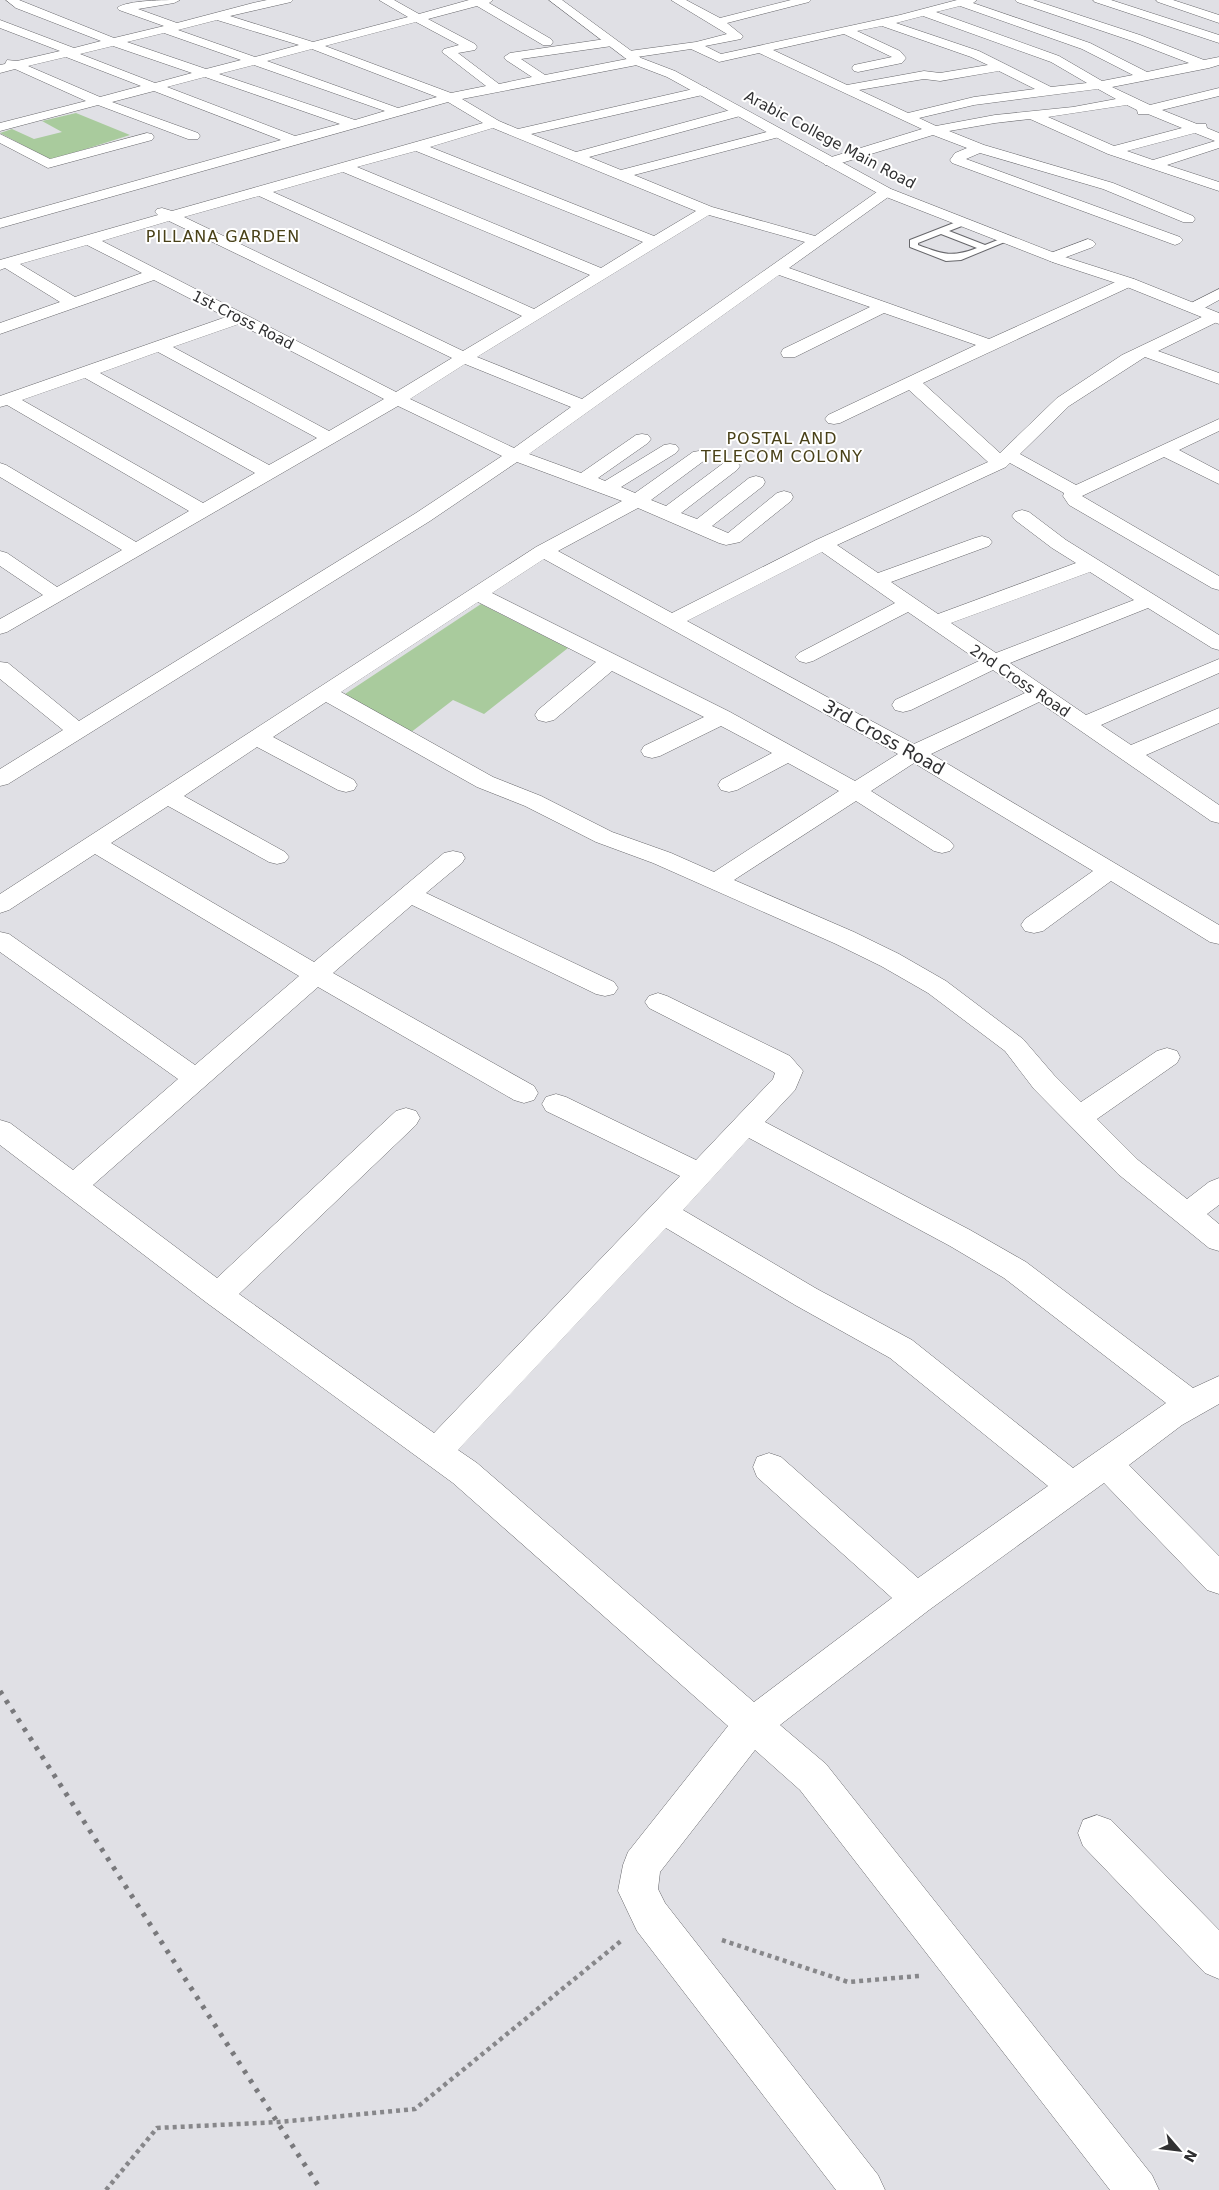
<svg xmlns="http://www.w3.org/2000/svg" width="1219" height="2190" viewBox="0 0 1219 2190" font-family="'DejaVu Sans',sans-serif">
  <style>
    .green { fill: #a9cb9d }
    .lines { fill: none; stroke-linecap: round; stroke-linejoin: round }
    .lane-casing { stroke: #67676b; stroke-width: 2 }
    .street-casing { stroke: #67676b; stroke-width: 1 }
    .secondary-casing { stroke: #67676b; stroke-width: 1 }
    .path { stroke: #87878a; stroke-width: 4.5; stroke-dasharray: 4 4; stroke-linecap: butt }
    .lane { fill: #fff; fill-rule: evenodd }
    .street { fill: #fff; fill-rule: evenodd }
    .secondary { fill: #fff; fill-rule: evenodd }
    .rail { stroke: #79797c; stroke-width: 5; stroke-dasharray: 4 7; stroke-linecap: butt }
    .labels { text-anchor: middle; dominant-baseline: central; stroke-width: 4; stroke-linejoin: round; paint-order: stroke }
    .far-street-label { font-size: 15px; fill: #303032; stroke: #fff }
    .far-neighbourhood-label { font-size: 16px; letter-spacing: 1px; fill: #494118; stroke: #fff }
    .street-label { font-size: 18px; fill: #303032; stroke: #fff }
  </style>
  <rect width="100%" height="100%" fill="#e0e0e5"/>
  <path class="green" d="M76,113L130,135L51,160L0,133L12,129L34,139L62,132L42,121Z
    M481,604L568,648L484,714L453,700L410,733L345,694Z"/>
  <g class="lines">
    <g class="lane-casing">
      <path id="lane" d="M964,219L967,220V224L949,231L985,245L1008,236L1012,239L961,260L946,261L910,247V240ZM941,234L977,248C951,258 943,254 918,245V243Z"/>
    </g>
    <g class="street-casing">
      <path id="street" d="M6,0H19L114,38L164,26L119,10L117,8C127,0 166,0 180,0L174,3L138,9L177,23L253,3L267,0H293L291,2L230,16L313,42L408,17L379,0H394L419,14L469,0H493L489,3L551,39L553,42L551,45H543L477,6L428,19L475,44L477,47L475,50L458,53L499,84L532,77L506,60L504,57L510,53L612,38L618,42L612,46L521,59L545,75L632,58H625L623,55L629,51L696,42L727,34L671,0H686L720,18L791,0H811L809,2L727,23L743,36L741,39L705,46L721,54L900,15L957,0H977L973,3L1090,43L1147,72L1189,63L1132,41L1017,2L1015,0H1033L1140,35L1204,60L1219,57V65L1209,68L1112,87L1150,105L1219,88V96L1162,110L1197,124H1206L1207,128L1219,133V148L1167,165L1219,182V191L1108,154L1030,119L995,123L949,131L984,145L1113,183L1193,216L1195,219L1193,222H1183L1103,189L980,153L966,159L1180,237L1183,240L1180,243L1175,245L952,163L950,160L955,153L967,148L933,135L835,165H825L823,162L825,159L922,129L759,53L719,62L691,49L637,57L643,61L637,65L462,99L499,121L518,129L702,87L707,88L708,91L707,94L531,134L576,152L734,109H744L746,112L744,115L589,157L621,170L778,129L783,130L785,133L783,136L634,175L712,207L815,236L881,189H891L893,192L891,195L789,268L989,339L1122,279H1134L1136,282L1134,285L923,383L1000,453L1057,398L1122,355L1208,314L1219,313V321L1158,351L1219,373V384L1145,357L1069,406L1020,454L1076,485L1219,419V431L1179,450L1219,471V484L1164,457L1082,496L1219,576V590L1212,588L1069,505L1063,496L1064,493L1010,463L1006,467L837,545L878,573L975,538L982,536L989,538L992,542L989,546L891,582L938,614L1076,563L1052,548L1015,520L1012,516L1015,512L1022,510L1029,512L1066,540L1219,635V650L1212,648L1148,608L1010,663L1086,715L1219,659V673L1101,725L1131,745L1219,708V723L1146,755L1219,805V823L1211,821L1039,702L931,754L1219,925V944L1210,942L1111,881L1043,931L1034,933L1025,931L1021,925L1025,919L1093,871L914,763L871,791L950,841L954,846L950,851L942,853L934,851L856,801L734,880L854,932L899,954L946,981L1023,1039L1054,1075L1081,1102L1157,1051L1167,1048L1177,1051L1180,1057L1177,1063L1097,1119L1138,1160L1187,1199L1209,1182L1219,1178V1205L1207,1214L1219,1224V1251L1209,1248L1118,1174L1034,1089L1005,1051L928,993L881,966L836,944L653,863L596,842L525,806L477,787L326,702L273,737L354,780L357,785L354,790L346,792L338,790L257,747L184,796L285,852L289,857L285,862L277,864L269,862L168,806L111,843L314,962L444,853L453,851L462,853L465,858L462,863L426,893L614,982L618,988L614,994L605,996L596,994L412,905L333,973L534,1086L538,1093L534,1100L524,1103L514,1100L318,987L93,1185L217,1278L396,1111L406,1108L416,1111L420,1118L416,1125L239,1294L434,1433L680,1176L546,1111L542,1104L546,1097L556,1094L566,1097L696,1160L773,1079L775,1073L770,1070L649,1008L645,1002L649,996L658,993L667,996L790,1056L803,1071L795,1090L765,1122L970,1230L1026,1262L1193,1388L1219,1376V1404L1182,1425L1129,1465L1219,1556V1594L1207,1590L1104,1483L929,1610L780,1725L826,1764L1152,2175L1159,2190H1110L800,1790L755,1750L660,1872L658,1889L665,1903L878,2175L885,2190H836L637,1931L618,1891L623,1865L628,1852L728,1726L453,1483L207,1303L0,1145V1120L10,1123L73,1170L178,1079L0,952V932L9,934L195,1065L299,976L95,854L9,910L0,913V894L536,547L622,501L517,462L430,521L8,784L0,786V769L63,730L0,679V662L8,663L79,721L416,513L502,456L398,406L7,632L0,634V619L43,595L0,566V551L7,553L57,587L122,550L0,477V463L6,465L136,542L189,511L7,405L0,407V396L226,317L154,280L0,334V323L60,302L5,268L0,270V260L158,215L155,212L157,209L162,208L172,211L483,123L448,102L0,228V219L281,140L154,91L112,102L198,133L200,136L198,139H188L98,105L0,131V123L86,101L15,69L0,73V65L5,64L7,60L17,61L60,51L0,28V20L74,48L101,41L16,8ZM960,6L1082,49L1133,75L1102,81L1059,56L936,12ZM923,16L1051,62L1087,83L1051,87L979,51L896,23ZM217,20L299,45L255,57L178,30ZM416,22L459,45L444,49L442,52L486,86L451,93L325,46ZM882,26L971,57L988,65L940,73L924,71L847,85L773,50L844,34L892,57L854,65L852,68L854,71L858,72L902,63L906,58L900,51L857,31ZM164,33L241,60L206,69L127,42ZM113,46L192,73L155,83L80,54ZM312,49L437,97L398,108L267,61ZM66,57L141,86L100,97L28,66ZM254,65L382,110L385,111L355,120L219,74ZM999,71L1035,89L974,97L908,113L859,90L924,79L940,81ZM205,77L340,124L295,136L167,87ZM1098,89L1116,99L1073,107L995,115L936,126L919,118L974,105ZM1127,105L1137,110L1138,114H1148L1182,128L1114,146L1048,117ZM493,128L696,211L654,236L430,147ZM1195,133L1215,141L1153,160L1127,151ZM416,151L643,242L601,268L357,167ZM343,172L590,275L534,309L273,192ZM259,196L522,316L463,351L184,217ZM709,215L805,242L582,399L477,357ZM169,221L452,358L396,392L102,241ZM87,245L142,273L75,297L20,264ZM779,275L870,307L783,349L781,353L783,357H795L884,313L976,345L828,415L825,419L828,423L834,424L840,423L909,390L988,462L816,540L672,613L558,551L638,508L719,543L726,545L740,542L791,501L793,497L791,493L784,491L777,493L728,533L712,526L763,486L765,482L763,478L756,476L749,478L697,519L681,513L737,470L740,466L737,462L731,461L725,462L666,506L651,500L705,460L708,456L705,452L699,451L693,452L635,493L621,487L676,453L679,449L676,445L670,444L664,445L605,481L598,478L648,443L651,439L648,435L642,434L636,435L581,473L529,454ZM239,324L384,399L329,431L173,347ZM158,352L317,438L269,465L100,373ZM465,364L571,407L514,448L410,399ZM85,378L255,473L203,503L22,400ZM822,552L895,603L799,653L795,657L799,661L806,663L813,661L908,612L979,661L895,700L892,705L895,710L903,712L911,710L993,670L1025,693L914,744L687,621ZM544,559L898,754L855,781L730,712L492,593ZM1090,572L1134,600L996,653L951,623ZM478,602L596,662L538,710L535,715L538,720L546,722L554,720L612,671L704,717L644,746L641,751L644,756L652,758L660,756L721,726L772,753L721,780L718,785L721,790L729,792L737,790L788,763L839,791L714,872L671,853L612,832L541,796L493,777L341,692ZM749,1138L950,1246L1004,1278L1166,1403L1073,1468L912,1340L817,1289L683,1210ZM666,1228L795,1305L890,1358L1048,1486L918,1578L781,1457L769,1453L757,1457L753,1467L757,1477L892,1598L754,1702L477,1463L458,1450Z
        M1093,0H1111L1219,35V43L1095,2Z
        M1156,0H1173L1219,15V23L1158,2Z
        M147,133L152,134L154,137L152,140L48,168L0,143V134L50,159Z
        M1088,239L1093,241L1096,244L1093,247L1053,262L1048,260L1045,257L1048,254Z
        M1219,289V300L1199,311H1187L1185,308L1187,305Z
        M1097,1815L1111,1820L1219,1930V1979L1205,1973L1083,1846L1078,1833L1083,1820Z"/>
    </g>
    <g class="secondary-casing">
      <path id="secondary" d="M549,0H562L641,58L675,71L891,189L1065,257L1134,279L1219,313V324L1122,285L1055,263L881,195L667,77L633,64Z"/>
    </g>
    <path class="path" d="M722,1940L848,1982L919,1976
      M106,2190L157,2128L279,2122L415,2109L621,1941"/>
    <use href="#lane" class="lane"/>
    <use href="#street" class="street"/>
    <use href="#secondary" class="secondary"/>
    <path class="rail" d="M0,1691L321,2190"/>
  </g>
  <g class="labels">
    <g class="far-street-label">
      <text transform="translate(830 140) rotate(28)">Arabic College Main Road</text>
      <text transform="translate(243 320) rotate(27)">1st Cross Road</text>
      <text transform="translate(1020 681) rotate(34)">2nd Cross Road</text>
    </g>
    <g class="far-neighbourhood-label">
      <text x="223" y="236">PILLANA GARDEN</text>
      <text x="782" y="438">POSTAL AND<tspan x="782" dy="18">TELECOM COLONY</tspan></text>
    </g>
    <g class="street-label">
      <text transform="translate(884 737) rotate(29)">3rd Cross Road</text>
    </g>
  </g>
  <g transform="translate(1179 2150) rotate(118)" stroke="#ffffff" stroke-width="4" paint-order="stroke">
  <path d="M0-4L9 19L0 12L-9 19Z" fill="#303032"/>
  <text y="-8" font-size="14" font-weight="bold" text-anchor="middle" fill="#303032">N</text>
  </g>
</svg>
